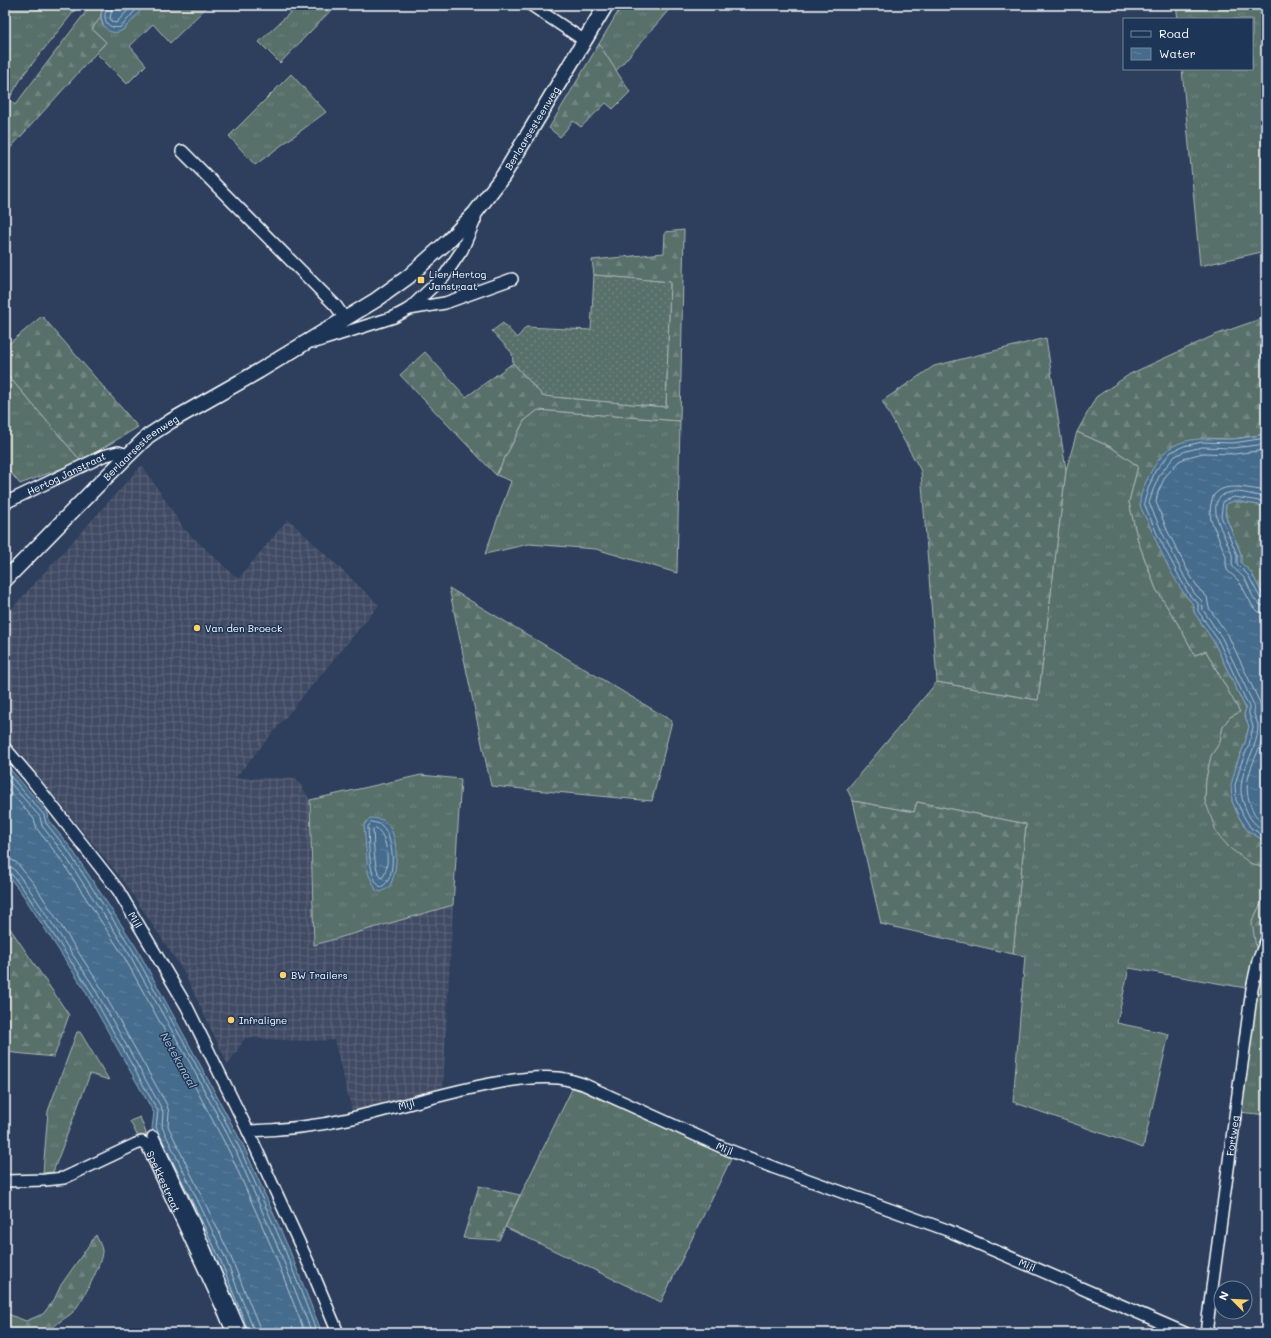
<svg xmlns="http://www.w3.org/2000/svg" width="1271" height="1338" viewBox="0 0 1271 1338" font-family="Mali,sans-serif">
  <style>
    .industrial { fill: url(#industrial-grid) }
    .grass { fill: url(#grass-tufts); stroke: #acb7b5 }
    .forest { fill: url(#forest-firs); stroke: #acb7b5 }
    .garden { fill: url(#garden-dots); stroke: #acb7b5 }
    .water { fill: url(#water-ripples); stroke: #8fa7bb }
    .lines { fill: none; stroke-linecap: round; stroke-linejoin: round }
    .shore { stroke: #b5c4d1; stroke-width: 1 }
    .minor-casing { stroke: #fff; stroke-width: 14 }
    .tertiary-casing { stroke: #fff; stroke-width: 17 }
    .minor { stroke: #1d3557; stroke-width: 11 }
    .tertiary { stroke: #1d3557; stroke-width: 14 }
    .poi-dot { fill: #ffd166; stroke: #1d3557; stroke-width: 1.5 }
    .labels { text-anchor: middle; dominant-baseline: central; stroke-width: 3; stroke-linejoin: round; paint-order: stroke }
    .street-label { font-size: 10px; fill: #fff; stroke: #1d3557 }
    .poi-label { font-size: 10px; fill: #fff; stroke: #1d3557; text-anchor: start }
    .water-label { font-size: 11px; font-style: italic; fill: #b5c4d1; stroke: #1d3557 }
  </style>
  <defs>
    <pattern id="industrial-grid" width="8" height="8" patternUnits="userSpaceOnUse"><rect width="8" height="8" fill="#404b64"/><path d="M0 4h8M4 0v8" fill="none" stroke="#5d667b"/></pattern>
    <pattern id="grass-tufts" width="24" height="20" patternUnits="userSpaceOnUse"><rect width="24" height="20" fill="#586f6b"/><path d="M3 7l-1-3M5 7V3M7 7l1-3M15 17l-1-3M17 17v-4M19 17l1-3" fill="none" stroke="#718581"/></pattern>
    <pattern id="forest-firs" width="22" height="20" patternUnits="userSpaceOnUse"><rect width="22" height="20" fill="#586f6b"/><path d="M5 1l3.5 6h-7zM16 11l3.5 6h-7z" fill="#718581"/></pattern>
    <pattern id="garden-dots" width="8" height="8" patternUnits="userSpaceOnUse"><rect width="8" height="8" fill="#586f6b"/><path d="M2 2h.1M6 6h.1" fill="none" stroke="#718581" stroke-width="1.8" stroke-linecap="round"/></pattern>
    <pattern id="water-ripples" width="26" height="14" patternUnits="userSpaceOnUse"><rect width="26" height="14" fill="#456c8d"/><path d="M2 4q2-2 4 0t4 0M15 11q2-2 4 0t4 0" fill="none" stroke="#61829e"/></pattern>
  </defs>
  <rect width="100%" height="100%" fill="#2d3f5d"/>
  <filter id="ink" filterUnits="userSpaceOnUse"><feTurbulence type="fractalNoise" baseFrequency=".025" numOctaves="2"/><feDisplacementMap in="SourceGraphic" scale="8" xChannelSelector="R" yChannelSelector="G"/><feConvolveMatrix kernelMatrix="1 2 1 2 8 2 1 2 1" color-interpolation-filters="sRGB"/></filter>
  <g filter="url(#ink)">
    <path class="industrial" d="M142,465L184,529L238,579L288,519L379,605L235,778H296L310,800L314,945L453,905L443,1087L353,1115L334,1040L306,1041L245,1038L228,1065L184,972L124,882L5,735V616Z"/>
    <path class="grass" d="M5,5H79L24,74L9,99L5,96Z
      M145,5H209L170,43L153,24L130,46L146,65L127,84L96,53L106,42L92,29L100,18L103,25L123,30Z
      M298,5H336L280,63L259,42Z
      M622,5H673L616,71L599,44Z
      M1176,5H1266V251L1200,266L1182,69H1252V19H1178Z
      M291,74L326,112L255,165L229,136Z
      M5,372L81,461L20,484L5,466Z
      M538,410L680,421L677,573L596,549L529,544L485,554L511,481L496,475L524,421Z
      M1077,432L1111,447L1138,466L1129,502L1138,541L1156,589L1178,624L1195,655L1206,651L1240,712L1230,717L1223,726L1220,742L1211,756L1206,779L1205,800L1250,863L1266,869V893L1252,922L1266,941V1115L1239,1112L1252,989L1129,968L1117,1023L1169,1034L1143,1148L1013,1102L1025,956L1013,954L1026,824L917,802L914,812L853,801L847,789L937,682L1038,700L1066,470Z
      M421,775L461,779L453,905L314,945L310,800Z
      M77,1032H80L109,1080L90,1074L53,1172L43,1173L48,1111Z
      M573,1087L732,1157L661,1302L505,1227Z
      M140,1117L146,1133L145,1137L139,1139L130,1121Z"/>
    <path class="forest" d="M91,5H105L102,9L100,18L92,29L106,42L5,154V96L15,105Z
      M599,44L630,92L613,109L606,103L581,127L573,121L560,137L549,128Z
      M684,230L680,421L538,410L524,421L496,475L400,375L425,352L466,397L513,363L543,396L666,407L670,282L594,275L592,260L664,253L665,232Z
      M42,316L138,427L81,461L5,372V347Z
      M1266,317V434L1232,439L1201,438L1140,504C1148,524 1158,544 1168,563C1175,578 1182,594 1194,605V612L1214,642L1246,709L1244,714L1249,726L1245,743L1237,763L1232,801L1239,817L1247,830L1266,842V869L1250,863L1231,849L1217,834L1205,800L1206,779L1211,756L1220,742L1223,726L1230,717L1240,712L1206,651L1195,655L1178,624L1156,589L1138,541L1129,502L1138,466L1111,447L1077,432L1096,397L1130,374L1215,335Z
      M1046,338L1066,470L1038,700L937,682L921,471L882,401L934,366Z
      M1234,501L1266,506V601L1251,572L1240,563L1241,554L1225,515L1226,503Z
      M449,588L672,721L652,801L491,786Z
      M853,801L914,812L917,802L1026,824L1013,954L881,924Z
      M1266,893V941L1258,961L1252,922Z
      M5,921L69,1015L54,1057L5,1052V995L7,990L5,987Z
      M479,1186L520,1195L499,1240L463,1238Z
      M96,1235C98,1240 101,1245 102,1250C103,1263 82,1302 73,1312C66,1319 53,1323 51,1333H5V1313L26,1321L43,1314L54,1300L61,1285Z"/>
    <path class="garden" d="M594,275L670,282L666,407L543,396L513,363L512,353L492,331L503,323L517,338L526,327L591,330Z"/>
    <path class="water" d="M105,5H145C139,12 128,27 121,31C105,38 96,18 105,5Z
      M1266,434V506L1234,501L1226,504L1225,515L1241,554V563L1251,572L1266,601V842L1247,830L1239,817L1232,801L1231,785L1237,763L1245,743L1249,726L1244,714L1246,709L1214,642L1194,612V605C1175,587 1158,545 1147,520C1145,516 1140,508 1140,503C1139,490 1158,455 1170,448C1191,435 1210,440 1233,439C1244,438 1255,436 1266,434Z
      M5,763L48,813L49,821L71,848L136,947L197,1059L244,1147L289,1249L322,1333H246L217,1261L152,1128L154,1113L84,989L21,892L5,872Z
      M370,818C374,818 380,819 383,820C400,831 399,872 389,887C387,889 384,890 381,892L376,890L368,873L364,825Z"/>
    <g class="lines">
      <path class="shore" d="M108,5C107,9 104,13 105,18C106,26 114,29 121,27L140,5
        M113,5L110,18L112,22L116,23L133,5
        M1266,438L1233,443L1202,442L1184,446L1171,452L1155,471L1148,489L1144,503L1157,534L1181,580L1190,596L1198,603V611L1218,640L1249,707V714L1253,727L1249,745L1241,764L1235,785L1236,800L1243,815L1250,827L1266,838
        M1266,444L1233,448L1202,447L1186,451L1175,456L1160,474L1153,490L1149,503L1162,532L1185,578L1194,593L1202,601L1203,610L1222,638L1254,705C1255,708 1254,711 1254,714C1255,718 1258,722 1258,726C1258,755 1231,776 1245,807C1250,820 1254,824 1266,832
        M1266,450L1234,454L1203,453L1188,457L1179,461L1165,477L1158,492L1156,502L1167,530L1190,575L1199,589L1207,597L1209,608L1228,635L1260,703C1261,707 1260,711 1261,715C1262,719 1264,722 1264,727C1262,756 1238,776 1251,806C1254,815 1258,820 1266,825
        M1266,491C1250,489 1214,478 1211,504C1210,509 1210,514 1211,520L1226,556V563L1227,570L1239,581L1253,607L1259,612L1266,613
        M1266,497C1256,496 1241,491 1232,492C1198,498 1227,537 1232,555C1233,559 1231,563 1233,567C1236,571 1241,574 1244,578C1251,587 1252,606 1266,606
        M1266,502L1234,497L1223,501L1221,516L1237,555V564L1248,575L1261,599L1266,601
        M5,770L44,815L46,823L68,851L132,949L194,1061L240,1149L285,1250L317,1333
        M5,777L40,817L42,826L64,854L128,952L190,1063L236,1151L280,1252L312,1333
        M5,786L34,819L37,829L59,857L123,955L184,1066L230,1153L275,1255L305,1333
        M372,822C375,823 379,823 381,825C394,835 398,880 381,887C368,880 369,841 368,827Z
        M376,828C388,835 391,868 382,878C373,871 374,842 373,830Z
        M5,859L12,860L17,863L34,884L97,981L167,1105L169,1113L168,1126L230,1255L259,1326L260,1333
        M5,865L13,868L28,887L92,984L162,1109L163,1113L162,1127L225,1257L253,1328L254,1333
        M5,870L9,871L24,890L88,987L158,1111L156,1127L220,1259L249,1333"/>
      <g class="minor-casing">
        <g id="minor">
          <path d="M531,5L585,41"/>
          <path d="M182,151L336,306L345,319"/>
          <path d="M409,309L445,303L512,279"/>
          <path d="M315,342L394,317L409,309L445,275L462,250L475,220V213"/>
          <path id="s1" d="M5,503L103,456L118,452L128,455"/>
          <path id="s2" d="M5,748L29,776L118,890L187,1007L248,1131L313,1273L338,1333"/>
          <path id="s3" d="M248,1131C279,1130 317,1126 348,1119C397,1108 446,1092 496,1083C516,1079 538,1076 559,1078C568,1079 575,1082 583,1084L726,1149L775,1168L947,1230L1185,1333"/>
          <path d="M153,1137L191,1217L241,1333"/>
          <path id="s4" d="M5,1181L45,1180L64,1178L136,1144L142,1142L147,1145L225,1314L233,1333"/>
          <path id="s5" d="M1206,1333L1252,989L1258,961L1266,941"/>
        </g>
      </g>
      <g class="tertiary-casing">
        <g id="tertiary">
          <path id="s6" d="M5,580L96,487L148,436L171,421L259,371L376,300L408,277L447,242L475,213L503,176L606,5"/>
        </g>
      </g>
      <use href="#minor" class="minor"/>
      <use href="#tertiary" class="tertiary"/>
    </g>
  </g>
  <g class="poi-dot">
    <rect x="417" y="276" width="8" height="8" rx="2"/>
    <circle cx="197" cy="628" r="4"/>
    <circle cx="283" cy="975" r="4"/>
    <circle cx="231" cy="1020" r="4"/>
  </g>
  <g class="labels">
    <g class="street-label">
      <text stroke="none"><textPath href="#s6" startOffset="703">Berlaarsesteenweg</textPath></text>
      <text stroke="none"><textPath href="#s6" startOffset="190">Berlaarsesteenweg</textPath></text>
      <text stroke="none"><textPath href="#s1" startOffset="68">Hertog Janstraat</textPath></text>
      <text stroke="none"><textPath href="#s2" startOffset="216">Mijl</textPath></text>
      <text stroke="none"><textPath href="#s3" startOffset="161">Mijl</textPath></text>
      <text stroke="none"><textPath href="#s5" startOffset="199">Fortweg</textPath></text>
      <text stroke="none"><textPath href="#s3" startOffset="497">Mijl</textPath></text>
      <text stroke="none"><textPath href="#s4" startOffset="191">Spekkestraat</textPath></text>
      <text stroke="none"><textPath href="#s3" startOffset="821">Mijl</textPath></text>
    </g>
    <g class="poi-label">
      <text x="429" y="274">Lier Hertog<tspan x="429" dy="12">Janstraat</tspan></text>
      <text x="205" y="628">Van den Broeck</text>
      <text x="291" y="975">BW Trailers</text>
      <text x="239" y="1020">Infraligne</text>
    </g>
    <g class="water-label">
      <text transform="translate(179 1060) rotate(61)">Netekanaal</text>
    </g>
  </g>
  <rect width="1271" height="1338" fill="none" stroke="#1d3557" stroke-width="20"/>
  <rect x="10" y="10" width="1251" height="1318" fill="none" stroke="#fff" stroke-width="1.5" filter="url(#ink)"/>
  <rect x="1123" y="18" width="130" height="52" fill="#1d3557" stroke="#77869a"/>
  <rect x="1131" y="31" width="20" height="6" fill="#1d3557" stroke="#77869a"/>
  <text x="1159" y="38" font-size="12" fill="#ffffff">Road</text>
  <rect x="1131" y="48" width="20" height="12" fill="url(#water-ripples)" stroke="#77869a"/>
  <text x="1159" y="58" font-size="12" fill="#ffffff">Water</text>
  <g transform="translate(1233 1300) rotate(294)"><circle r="19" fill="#1d3557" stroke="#77869a"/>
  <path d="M0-3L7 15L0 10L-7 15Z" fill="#ffd166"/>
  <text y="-6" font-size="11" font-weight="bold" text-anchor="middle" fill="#ffffff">N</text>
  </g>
</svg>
